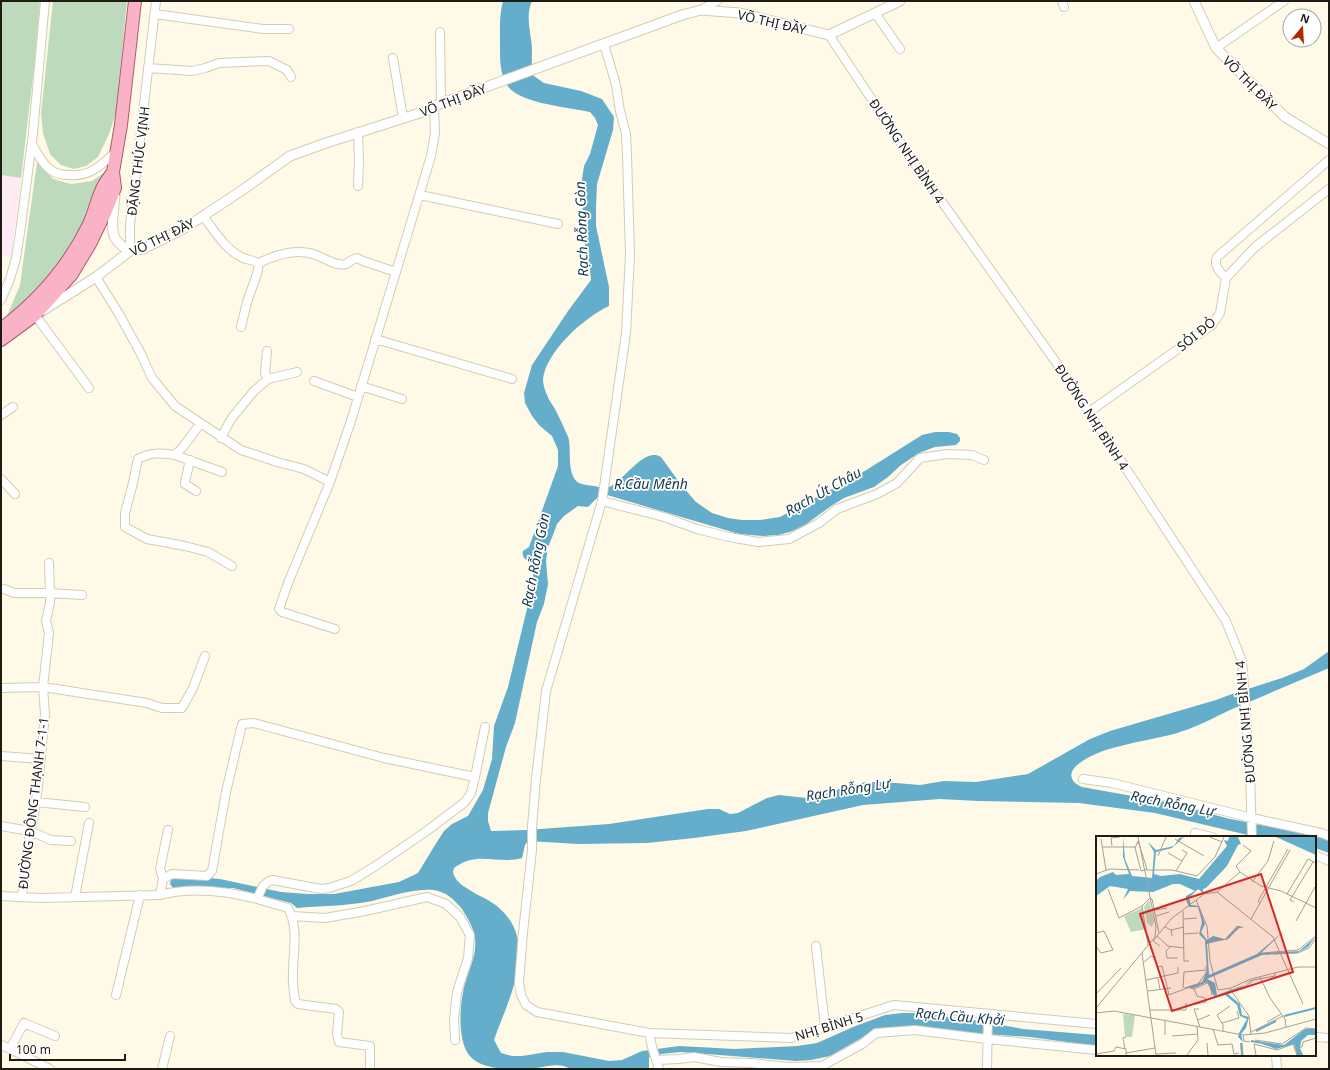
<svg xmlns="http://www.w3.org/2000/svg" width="1330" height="1070" viewBox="0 0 1330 1070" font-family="'Noto Sans',sans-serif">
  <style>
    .education { fill: #fdeaf2 }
    .green { fill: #bedabc }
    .water { fill: #65aecb }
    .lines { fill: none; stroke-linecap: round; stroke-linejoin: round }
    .minor-casing { stroke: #d2ccb6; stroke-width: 10 }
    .tertiary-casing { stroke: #d2ccb6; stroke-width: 11 }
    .primary-casing { stroke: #aa5c6f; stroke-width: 14 }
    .minor { stroke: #fff; stroke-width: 8 }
    .tertiary { stroke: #fff; stroke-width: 9 }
    .primary { stroke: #fab2c6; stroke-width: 12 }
    .labels { text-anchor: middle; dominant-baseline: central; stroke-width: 3.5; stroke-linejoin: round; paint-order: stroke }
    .street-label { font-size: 13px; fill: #1d1b13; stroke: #fff }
    .water-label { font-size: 14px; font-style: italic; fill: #153744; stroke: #fff }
    .inset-river { fill: none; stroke: #65aecb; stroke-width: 2 }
    .inset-road { fill: none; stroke: #a5a193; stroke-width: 1 }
    .view { fill: #d62828; fill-opacity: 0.15; stroke: #d62828; stroke-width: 2 }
    .inset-edge { fill: none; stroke: #1d1b13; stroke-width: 2 }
  </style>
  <rect width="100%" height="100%" fill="#fffae8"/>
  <path class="education" d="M1,175L21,178L11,257L2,256L1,260Z"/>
  <path class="green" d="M1,1H40L35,59L21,178L1,175Z
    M53,1H127L116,113L109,134L98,157L86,166L74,169L61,165L50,154L43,133L41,114Z
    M37,162L53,179L71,184L92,181L105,172L102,185L67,259L5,321L20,285Z"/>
  <path class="water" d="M503,1H532C525,16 531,32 532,48C532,58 531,67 534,76L544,83L581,91L602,99L614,117L613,130L597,184L596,207V226L609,287V306C585,317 545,352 543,380C543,385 545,390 547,395C549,401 553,405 556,411C559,417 562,423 565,430C566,433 569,437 569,441C571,453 567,476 579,483C584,485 589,485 594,486C599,487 604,489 609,487C623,482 644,446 661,457L682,486L696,502L712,513L728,518L742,520H760L780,517L860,474L922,435L935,432H949L957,434L960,438V441L956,445L935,447L919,453L901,465L888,477L874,487L844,498L831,506L805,525L790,532L778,535L763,536L739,534L607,495L599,496L588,507L578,506L564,516L557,524L553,535L548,547L546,561L548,584L544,604L537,622L515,723L506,747L488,813V821L491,831L526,830L609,824L708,809H719L730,814L738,813L767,798L779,795L807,798L821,796L847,786L866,782H884L920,785L944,781L976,782L1028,774L1090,739L1110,731L1216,700L1232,694L1282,678L1304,669L1329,651V668C1296,682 1263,696 1230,710C1215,717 1199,726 1183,731C1152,742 1100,744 1076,766C1067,775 1072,783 1082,787L1171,803L1226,818L1320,837L1329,841V853L1315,848V837H1256L1155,813L1079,803L978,801L940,799L863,805L746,831L694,838L647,843L578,844L528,841L525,845L522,858C498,865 477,850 454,868L453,872C455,883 467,888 476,894C487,899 498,905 506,915C536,951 507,1002 494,1040L501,1053L512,1056H522L547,1052H563L609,1061L622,1060L642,1051L679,1046L735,1049L797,1046L817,1043L853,1027L885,1015L902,1013H917L973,1020L1023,1029L1097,1035V1046L1030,1037L957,1032L911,1027H887L874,1031L830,1056L811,1060L796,1061L681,1052L661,1054L649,1057V1069H570C559,1061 542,1068 529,1069C512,1070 480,1070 469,1055C457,1039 460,1005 464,987C468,971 477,956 475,939C474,928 468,919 462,909C455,900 445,891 433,890C410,888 388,898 367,902C344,906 320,906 297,908L291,903L233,888H173L170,884L171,879L178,877L186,876L220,879L281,892L307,894H334L399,882L418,873L435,845L444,831L452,824L468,816L483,790L492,759L494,726L508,687L533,584C533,579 534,572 532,567C529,560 521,559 523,551L529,547L558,466V450L552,436L540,426L532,416L525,403L524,393L532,365L568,311L591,280L590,269L586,252L584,237L585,224L580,192L584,166L590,154L598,125L595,118L590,112C569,107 519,104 507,85C500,74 500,60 500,47C500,31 499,16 503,1Z"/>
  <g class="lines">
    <g class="minor-casing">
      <path id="minor" d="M1062,1L1064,7
        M701,10L717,1
        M875,13L900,49
        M155,14L263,29H289
        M440,32L441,104
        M829,35L926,181L940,199L1060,368L1226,621L1242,661L1243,673L1250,772L1252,837
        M604,44L616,85L620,111L626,134L627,155L630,255L626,333L602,501L546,691L536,779L532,827V850L523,932L519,983L521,995L526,1005L537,1012L649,1033L791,1038L894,1005L1097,1024
        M1216,48L1284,1
        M393,58L403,118
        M148,68L192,71L205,68L219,63L269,61L287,70L291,77
        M32,144C37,153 43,165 52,171C57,174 63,175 69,175C91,177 102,164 117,151
        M358,186L359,161L358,132
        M420,195L558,224
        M203,216C214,230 225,249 241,257C247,260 253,260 259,263L257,274L247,302L241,327
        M130,251V225L156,1
        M259,263C277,254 297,248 316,255C324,258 337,267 346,264C349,262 353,259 357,258L363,261L396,272
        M96,277L119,314L140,352L152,378L175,406L241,450L277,462L304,469L330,482
        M1226,278C1220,272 1213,266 1217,257L1329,160
        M1,300L10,279L16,258L20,233L33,133L45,1
        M35,315L89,388
        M375,339L512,379
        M268,379L297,372
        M314,381L358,397
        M361,386L402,399
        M1089,412L1212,325L1220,313L1226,278L1255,247L1329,189
        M1,415L13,407
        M200,424L183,447L175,455C160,453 151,452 138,459L132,487L125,513V527L147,539L185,546L208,552L232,566
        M221,438L231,419L254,391L268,379L265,373L267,351
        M175,455L222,472
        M190,460L185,482V484L196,491
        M1,479L15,494
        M602,501L664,517L697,529L729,537L758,542L789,539L819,523L837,509L877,494L897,483L920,458L947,454L972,455L984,460
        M49,563L50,593L82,595
        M4,589L14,593H50V603L46,621L49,633L43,687L45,714L38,786L33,822L30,831L22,896
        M335,629L282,612L279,609L288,583L330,482L351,421L431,156L435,133L434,106
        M1,688L43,687L147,703L162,708H182L193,688L205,656
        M1,756L41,759
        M1083,779L1112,783L1252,818L1321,833L1329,836
        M36,802L85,807
        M1,826L30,831L51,840L71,841
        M1195,833L1212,837
        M1315,855L1329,861
        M163,879L160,869L168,830
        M160,895L163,879L172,874L207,876L212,871L226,792L242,724L254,723L384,758L475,777
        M1,896L41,898L160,895C191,887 226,891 257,899L263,886L269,881L274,880L283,882L321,889L329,888L351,881L377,865L428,830L465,802L471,793L475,777L485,727
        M75,897L89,823
        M257,899L288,908C299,929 293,950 293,973C292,982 294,991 295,1001L298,1004L336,1009L339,1012L337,1034L339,1042L370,1046V1069
        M292,916L325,918L365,911L427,897L446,904L460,917L470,935L468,958L457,992L454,1019L455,1040
        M816,946L825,1027
        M116,995L140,895
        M649,1033L652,1047L659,1069
        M1315,1037L1329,1038
        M1,1045L10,1049L50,1069
        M10,1049L24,1023L55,1036
        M1276,1055L1277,1069
        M656,1060L679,1059L694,1057L721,1062L751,1063L789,1067L822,1066L862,1044L876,1033L915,1030L987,1039L1097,1050
        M162,1069L170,1036
        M987,1069L988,1014"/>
    </g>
    <g class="tertiary-casing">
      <path id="tertiary" d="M1194,1L1216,48L1285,117L1329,144
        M115,196C114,207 110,229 115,238C119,244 124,248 130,251
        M42,311L96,277L130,251L143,249L185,228L244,189L290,156L326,143L429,110L434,106L682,15L701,10L740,13L829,35L900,1"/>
    </g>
    <g class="primary-casing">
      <path id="primary" d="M1,329C38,301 69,266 89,224C95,212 97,197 104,185C107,180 110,176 113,172
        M1,340L35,315L72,274L90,244L105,213L115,188L113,172L121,125L135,1"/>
    </g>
    <use href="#minor" class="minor"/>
    <use href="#tertiary" class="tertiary"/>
    <use href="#primary" class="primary"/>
  </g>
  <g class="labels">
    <g class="street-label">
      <text transform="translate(772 22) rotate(13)">VÕ THỊ ĐẦY</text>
      <text transform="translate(1250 83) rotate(45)">VÕ THỊ ĐẦY</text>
      <text transform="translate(453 100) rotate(-21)">VÕ THỊ ĐẦY</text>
      <text transform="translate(907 151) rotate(56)">ĐƯỜNG NHỊ BÌNH 4</text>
      <text transform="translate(138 161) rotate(-83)">ĐẶNG THÚC VỊNH</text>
      <text transform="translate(162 237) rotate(-26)">VÕ THỊ ĐẦY</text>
      <text transform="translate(1196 334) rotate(-39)">SỎI ĐỎ</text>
      <text transform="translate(1092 417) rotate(57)">ĐƯỜNG NHỊ BÌNH 4</text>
      <text transform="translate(1245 722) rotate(-95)">ĐƯỜNG NHỊ BÌNH 4</text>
      <text transform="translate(33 803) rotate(-83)">ĐƯỜNG ĐÔNG THẠNH 7-1-1</text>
      <text transform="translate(829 1026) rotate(-17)">NHỊ BÌNH 5</text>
    </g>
    <g class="water-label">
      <text transform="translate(581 229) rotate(-92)">Rạch Rỗng Gòn</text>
      <text x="651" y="483">R.Cầu Mênh</text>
      <text transform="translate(823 491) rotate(-29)">Rạch Út Châu</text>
      <text transform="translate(535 560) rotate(-79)">Rạch Rỗng Gòn</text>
      <text transform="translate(848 789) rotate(-9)">Rạch Rỗng Lự</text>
      <text transform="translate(1173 803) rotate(11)">Rạch Rỗng Lự</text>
      <text transform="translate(960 1016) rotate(5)">Rạch Cầu Khởi</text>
    </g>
  </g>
  <g transform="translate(1096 836)">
    <rect width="220" height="220" fill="#fffae8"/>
    <path d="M53,64L58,85L56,91L51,87L48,71ZM46,72L51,93L35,96L28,80ZM27,178L39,179L36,201H29Z" fill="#bedabc"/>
    <path d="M27,1L29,23L36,40L56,42L58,16L52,6L60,14L78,10L83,2L88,1L76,12L60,16L58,38L65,40L84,38L103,43L131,10L128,4L132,5L133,1H142L145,8L142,9L131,30L110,52L107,53V57L102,53L93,62L95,69L103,70L109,88L105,96L111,104L117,100L129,103L141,90H145L133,102L111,108L113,139L161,118L189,94L165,117L203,115L220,101L212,111L201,117L166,119L111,143L119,147L121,159L148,149L155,144L179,139L157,144L132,158L144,168L146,179L153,181L150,192L145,198L147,206L142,201L143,197L151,183L144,180L141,169L128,158L118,160L111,146L98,152H87L106,146L111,135L109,104L103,98L106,86L102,71H93L90,64V60L99,55L84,48H77L57,56L34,55L27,64L32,53L14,50L0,60V45L4,41L17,36L20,39L33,38L27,21ZM180,1H220V19ZM209,193H220V199H212L205,205L204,212L207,219H201L198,208L180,213L166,208L167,206L188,209Z" fill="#65aecb"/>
    <path class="inset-river" d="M188,180L220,172M160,195L180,185M155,205L167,207M145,207L146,219"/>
    <path class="inset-road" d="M114,1L126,6M5,3L10,34M79,3L108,20M42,5L51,33L45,35L39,12ZM16,10L15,2L24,1M6,11H39M72,17L86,25M62,20L70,1M50,34H76L101,40L119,21L128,1M80,35L91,17L86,14M144,36L140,30L155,15L147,9M0,38L14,33L43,34M156,46L172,25L178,5M12,53L23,82L46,70M121,56L177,101L207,168M191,58L212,23L220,27M100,64L111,90L114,125L122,154L135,152L155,143L202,131H220M198,66L194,64L217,26M164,67L162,65L192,13M59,74L71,72M87,75L88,125H93M60,80L73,76M88,83L101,82M155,83L194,14M200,85L219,51M69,91L75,94L76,100M75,94L88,91M0,97L8,95L17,114L5,117L0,110M88,98L102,97M61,100L72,110L88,112M114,106L132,103L141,92L147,91M52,109L46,70L53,63H56L63,97M64,110L57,105L75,83L108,58L121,56L144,36L165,50L185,55L220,72M75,110L70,115L71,122H82M46,117L60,219M166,117L202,114L220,100M178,118L202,117L213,112L220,103M48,126L55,120L60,122M62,131L66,130L73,159M164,141L174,162L189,183L190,191M62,142L64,154M50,144L82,137V131M87,152L88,136L110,134M98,153L111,147L114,149L116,159M134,153L153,180L155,199M52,155L75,152M135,155L150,150L158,144L179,140V137M0,158L25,132M70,160L102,148L110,137V130M90,170L110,166L109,162L101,160L98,153L94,152M0,172L59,101L60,91L42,1M103,173H98L104,191M54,174H90V167M0,177L18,175L147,199L169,197L220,183M102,184L114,179M171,186L185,178M126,187L143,182L141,175M117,193L122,209L136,208L138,218L143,217M127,195V189L121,179L134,170M155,196L187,180M69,199V184M147,199L148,205L154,206M76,200L102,198M159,204L186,208L210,192L220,193M111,207L112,219M146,207L147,219M198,212L206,211L207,206L220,202M29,213L27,202L30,201M30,217L59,212M0,218L18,215L20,211L30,213V219M60,218L80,217M91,219L102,204L101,190M160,219L158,208L181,214L197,208L201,219"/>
    <path class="view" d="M165,38L197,136L76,175L44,78Z"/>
    <rect width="220" height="220" class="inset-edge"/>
  </g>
  <rect width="1330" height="1070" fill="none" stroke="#1d1b13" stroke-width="4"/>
  <g transform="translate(1302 28) rotate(18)"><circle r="19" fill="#ffffff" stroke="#a5a4a1"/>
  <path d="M0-3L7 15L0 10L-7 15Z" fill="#b32800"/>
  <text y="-6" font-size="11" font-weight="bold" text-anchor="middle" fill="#1d1b13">N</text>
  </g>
  <path d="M10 1054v6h115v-6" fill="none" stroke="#1d1b13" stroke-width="2"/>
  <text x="16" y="1054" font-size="12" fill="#1d1b13" stroke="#ffffff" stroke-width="3" paint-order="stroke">100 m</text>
</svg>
